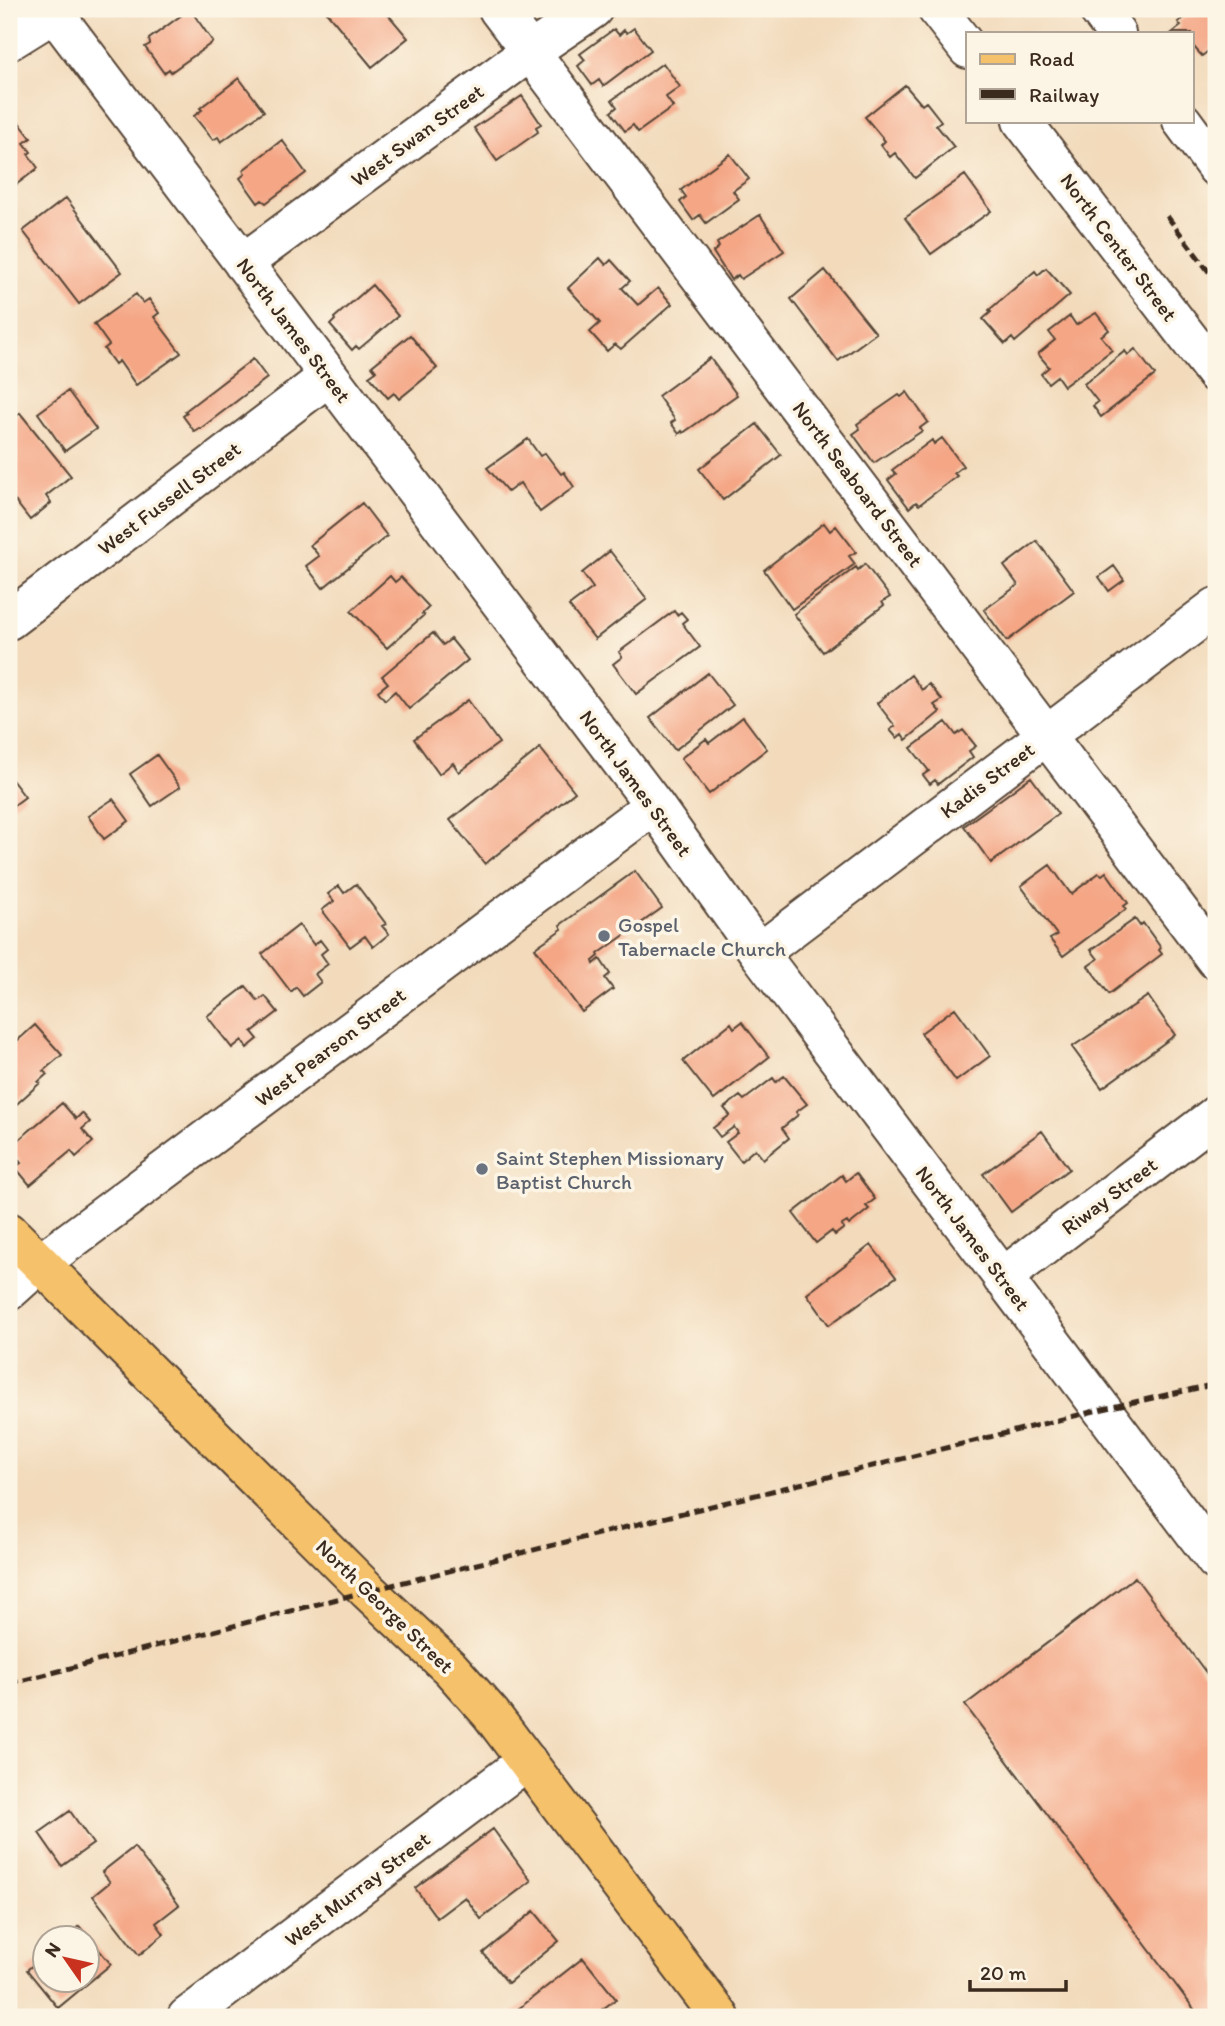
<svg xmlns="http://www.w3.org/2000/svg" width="1225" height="2026" viewBox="0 0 1225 2026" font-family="Itim,sans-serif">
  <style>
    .building { fill: #f4a685 }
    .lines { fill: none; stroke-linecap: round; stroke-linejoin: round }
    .minor-casing { stroke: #564436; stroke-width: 42 }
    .major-casing { stroke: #564436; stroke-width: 42 }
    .minor { stroke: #fff; stroke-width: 38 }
    .major { stroke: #f5c16b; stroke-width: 38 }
    .rail { stroke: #3b2a1e; stroke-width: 5; stroke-dasharray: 10 5; stroke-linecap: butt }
    .worship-dot { fill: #6b7280; stroke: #fcf5e5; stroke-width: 2.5 }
    .labels { text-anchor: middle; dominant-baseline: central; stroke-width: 7; stroke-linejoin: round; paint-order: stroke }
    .street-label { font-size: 21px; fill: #3b2a1e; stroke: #fcf5e5 }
    .worship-label { font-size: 21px; fill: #5b616d; stroke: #fcf5e5; text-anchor: start }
  </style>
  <rect width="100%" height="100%" fill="#fcf5e5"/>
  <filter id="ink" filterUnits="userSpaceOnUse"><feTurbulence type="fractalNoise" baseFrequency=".0143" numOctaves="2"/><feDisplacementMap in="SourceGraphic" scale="14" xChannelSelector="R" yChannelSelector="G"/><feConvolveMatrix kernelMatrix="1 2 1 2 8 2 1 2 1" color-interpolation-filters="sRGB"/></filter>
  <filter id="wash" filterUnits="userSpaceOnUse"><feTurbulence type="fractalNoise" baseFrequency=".00686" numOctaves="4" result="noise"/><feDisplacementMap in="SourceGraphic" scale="28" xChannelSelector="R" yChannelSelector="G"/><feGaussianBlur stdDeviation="1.57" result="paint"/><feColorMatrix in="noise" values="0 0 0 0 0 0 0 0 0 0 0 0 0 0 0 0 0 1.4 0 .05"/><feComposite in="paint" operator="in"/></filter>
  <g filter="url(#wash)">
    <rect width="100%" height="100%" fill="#f2dabb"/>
    <g id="blocks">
      <path class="building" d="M190,9L213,42L171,72L169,69L164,73L145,47L150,44L149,39Z
        M324,9H391L386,12L408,38L372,67Z
        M1196,9H1216V45L1202,56L1192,45V33H1172L1181,26L1178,22Z
        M634,28L651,50L603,86L599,80L592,85L578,66L585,60L580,54L614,29L619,35L624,30L627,33Z
        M663,63L680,87L666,97L673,107L638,132L633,125L625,131L611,112L617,107L612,100Z
        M239,78L264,111L221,142L218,137L213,140L194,116L202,110L200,108Z
        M905,85L922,105L926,102L941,121L936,125L954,147L915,178L895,153L890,157L881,145L885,141L865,117Z
        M522,96L541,124L536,127L538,132L497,161L474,128Z
        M14,116L31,138L24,143L31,152L28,154L38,168L13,187L9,181V120Z
        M282,140L306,173L266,203L262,200L258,203L240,178L245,174L243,170Z
        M730,154L749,179L733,191L739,199L706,223L700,215L693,220L680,202L686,197L681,190Z
        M965,175L991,211L931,254L905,218Z
        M66,198L122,272L79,304L23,231Z
        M760,215L784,251L741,279L738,275L731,280L713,252L719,247L717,243Z
        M600,258L606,265L611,260L630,281L622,288L638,305L658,288L672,304L621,349L615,344L607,351L590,332L600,323L568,288Z
        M1046,268L1070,295L1015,342L1012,338L1005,344L983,319L991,312L989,310L1035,271L1038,275Z
        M825,270L876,333L838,361L791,299Z
        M372,285L398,316L359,349L356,346L352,350L330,325L335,320L334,318Z
        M136,294L143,303L149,299L159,313L154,317L181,353L136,385L119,361L115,364L104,349L109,345L94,324Z
        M1096,313L1109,330L1101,336L1112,350L1064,386L1057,376L1048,383L1041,374L1049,367L1038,354L1055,340L1049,332L1070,316L1076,325Z
        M410,335L437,368L399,399L394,393L388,398L369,376L376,371L372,366Z
        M1135,349L1155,375L1101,417L1093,406L1098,402L1084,384L1125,351L1128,355Z
        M710,358L737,395L683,433L682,431L679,434L671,423L675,420L658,396Z
        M253,359L267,378L200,429L199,428L194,431L183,416L187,413L185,411Z
        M68,391L96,429L65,451L38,413Z
        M907,392L928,422L920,428L922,431L874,463L853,434L860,429L857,424L899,395L901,397Z
        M20,413L71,476L46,496L51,503L30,520L9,493V469L14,465L9,459V422Z
        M757,424L781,455L723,500L699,469Z
        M942,438L963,466L954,473L957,476L919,505L916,502L909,508L888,480L896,474L892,470L932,440L934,444Z
        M528,439L540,456L545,453L561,474L564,472L574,487L540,512L520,483L508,492L487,468Z
        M362,503L387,536L323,588L306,566L319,556L310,545Z
        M824,523L830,531L836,526L856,552L849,556L855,564L792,609L764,570Z
        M1037,541L1074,591L1007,641L984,610L1018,585L1004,566Z
        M610,551L647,599L595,639L569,606L593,588L582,573Z
        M865,564L890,597L882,602L884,605L823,652L794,614L856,567L858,570Z
        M1114,566L1124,580L1109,591L1099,577Z
        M390,576L395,582L401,577L429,607L422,614L424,615L387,648L351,611Z
        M674,611L677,615L681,612L687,619L682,623L700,647L636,694L613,664L622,657L619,652Z
        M433,633L443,645L451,639L468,660L409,709L395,691L385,700L378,691L388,683L382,676Z
        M708,673L733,705L675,750L650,718Z
        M911,675L922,690L929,684L942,700L934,705L940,712L906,740L902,734L897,738L890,730L895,726L877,703Z
        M468,700L499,743L459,772L453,763L439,774L414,739Z
        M743,717L767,749L709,794L681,758L706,739L709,743Z
        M946,722L956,735L963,730L976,746L969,751L973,757L938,784L935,780L930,784L923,775L929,771L911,748Z
        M540,748L575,792L485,864L450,820Z
        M157,755L180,787L152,806L130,774Z
        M9,776L25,797L9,809Z
        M1031,777L1058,814L991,863L964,826Z
        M113,799L129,821L104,839L88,816Z
        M1050,865L1071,894L1099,873L1102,875L1106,872L1128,903L1124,906L1126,909L1063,956L1050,939L1057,935L1021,886Z
        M635,871L662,908L598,954L599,956L593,961L594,964L600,959L610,974L605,978L613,989L582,1012L535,948L562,929L560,925Z
        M356,884L386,924L382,926L389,934L373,947L365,936L350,947L322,910L334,901L328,894L339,886L344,893Z
        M1135,919L1140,926L1143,923L1161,948L1159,950L1162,954L1109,994L1088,966L1098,959L1091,950Z
        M299,925L314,945L320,940L327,949L321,954L328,964L315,974L321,982L303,996L296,987L291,992L262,954Z
        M246,986L258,1001L265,996L278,1012L252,1032L258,1039L247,1048L242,1040L232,1048L207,1016Z
        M1148,996L1175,1035L1102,1088L1072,1047Z
        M955,1008L990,1056L956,1081L921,1033Z
        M742,1022L769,1057L714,1100L683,1061L731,1023L734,1028Z
        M35,1025L62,1055L43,1071L47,1074L38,1082L40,1083L9,1111V1048Z
        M784,1076L807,1104L796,1112L798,1115L782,1128L789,1138L763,1159L755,1149L741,1161L726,1142L738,1133L734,1127L720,1137L713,1128L730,1115L724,1108L740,1096L744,1100L773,1078L776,1082Z
        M62,1103L76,1119L82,1113L90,1122L82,1129L93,1142L76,1157L71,1151L30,1185L15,1167L21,1163L9,1148Z
        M1042,1131L1069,1169L1011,1212L983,1174Z
        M856,1173L875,1199L866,1206L869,1209L849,1225L847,1222L842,1225L844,1228L835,1235L832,1231L816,1243L793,1213L842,1175L846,1181Z
        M871,1245L896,1277L829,1325L807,1294Z
        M1135,1577L1216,1686V2017H1200L965,1705Z
        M70,1811L93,1844L62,1866L39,1833Z
        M493,1829L531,1881L481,1919L465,1897L437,1918L415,1888Z
        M134,1847L179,1905L156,1923L164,1934L139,1955L93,1896L110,1882L102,1872Z
        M9,1892L17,1905L9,1911Z
        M534,1911L559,1941L508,1983L483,1953Z
        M79,1926L111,1964L58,2008L27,1970L46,1954V1980H88V1938H65Z
        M583,1958L616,1999L592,2017H508Z"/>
    </g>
  </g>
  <g filter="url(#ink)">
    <use href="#blocks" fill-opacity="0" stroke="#564436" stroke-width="2"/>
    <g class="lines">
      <g class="minor-casing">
        <path id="minor" d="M51,9L654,805L759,953L1216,1561
          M498,9L1216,960
          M937,9L968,49
          M1098,9L1116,33
          M9,41L54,13
          M1022,121L1216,374
          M1182,121L1216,167
          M243,263L531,51L593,9
          M9,620L329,376
          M759,953L1216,607
          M1002,1278L1216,1115
          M9,1291L39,1264L654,805
          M187,2017L527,1761"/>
      </g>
      <g class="major-casing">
        <path id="major" d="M9,1232L368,1591L451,1669L491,1714L720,2017"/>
      </g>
      <use href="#minor" class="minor"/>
      <use href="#major" class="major"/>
      <path class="rail" d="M1167,216L1216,281
        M9,1684L368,1591L1103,1409L1216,1384"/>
    </g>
  </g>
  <g class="worship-dot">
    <circle cx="604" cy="936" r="7"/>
    <circle cx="482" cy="1169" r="7"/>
  </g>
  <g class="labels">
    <g class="street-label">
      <text transform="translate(417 135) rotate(-36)">West Swan Street</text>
      <text transform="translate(1119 247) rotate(53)">North Center Street</text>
      <text transform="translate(294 330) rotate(53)">North James Street</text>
      <text transform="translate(858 484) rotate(53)">North Seaboard Street</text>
      <text transform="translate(169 498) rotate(-37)">West Fussell Street</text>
      <text transform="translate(987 780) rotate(-37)">Kadis Street</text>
      <text transform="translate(636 783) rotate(54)">North James Street</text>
      <text transform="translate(330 1047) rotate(-37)">West Pearson Street</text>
      <text transform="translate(1109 1196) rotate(-37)">Riway Street</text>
      <text transform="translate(973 1238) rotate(53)">North James Street</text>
      <text transform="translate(385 1606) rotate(44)">North George Street</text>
      <text transform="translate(357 1889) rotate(-37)">West Murray Street</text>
    </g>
    <g class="worship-label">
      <text x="618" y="924">Gospel<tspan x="618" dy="24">Tabernacle Church</tspan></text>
      <text x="496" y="1157">Saint Stephen Missionary<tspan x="496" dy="24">Baptist Church</tspan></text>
    </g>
  </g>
  <rect width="1225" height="2026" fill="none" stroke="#fcf5e5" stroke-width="35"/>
  <rect x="966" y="32" width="228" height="91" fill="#fcf5e5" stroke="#afa495" stroke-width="2"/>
  <rect x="980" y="54" width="35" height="10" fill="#f5c16b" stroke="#afa495" stroke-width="2"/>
  <text x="1029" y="66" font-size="21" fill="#3b2a1e">Road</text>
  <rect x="980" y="89" width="35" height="10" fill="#3b2a1e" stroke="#afa495" stroke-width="2"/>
  <text x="1029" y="102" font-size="21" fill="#3b2a1e">Railway</text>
  <g transform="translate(66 1959) rotate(304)"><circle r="33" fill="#fcf5e5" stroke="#afa495" stroke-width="2"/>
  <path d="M0-5L12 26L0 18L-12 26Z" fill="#c8321e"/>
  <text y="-10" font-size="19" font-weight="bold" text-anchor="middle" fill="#3b2a1e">N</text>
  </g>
  <path d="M970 1980v10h96v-10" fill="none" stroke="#3b2a1e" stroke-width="3.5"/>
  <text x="980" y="1980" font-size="21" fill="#3b2a1e" stroke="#fcf5e5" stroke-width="5" paint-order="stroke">20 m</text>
</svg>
